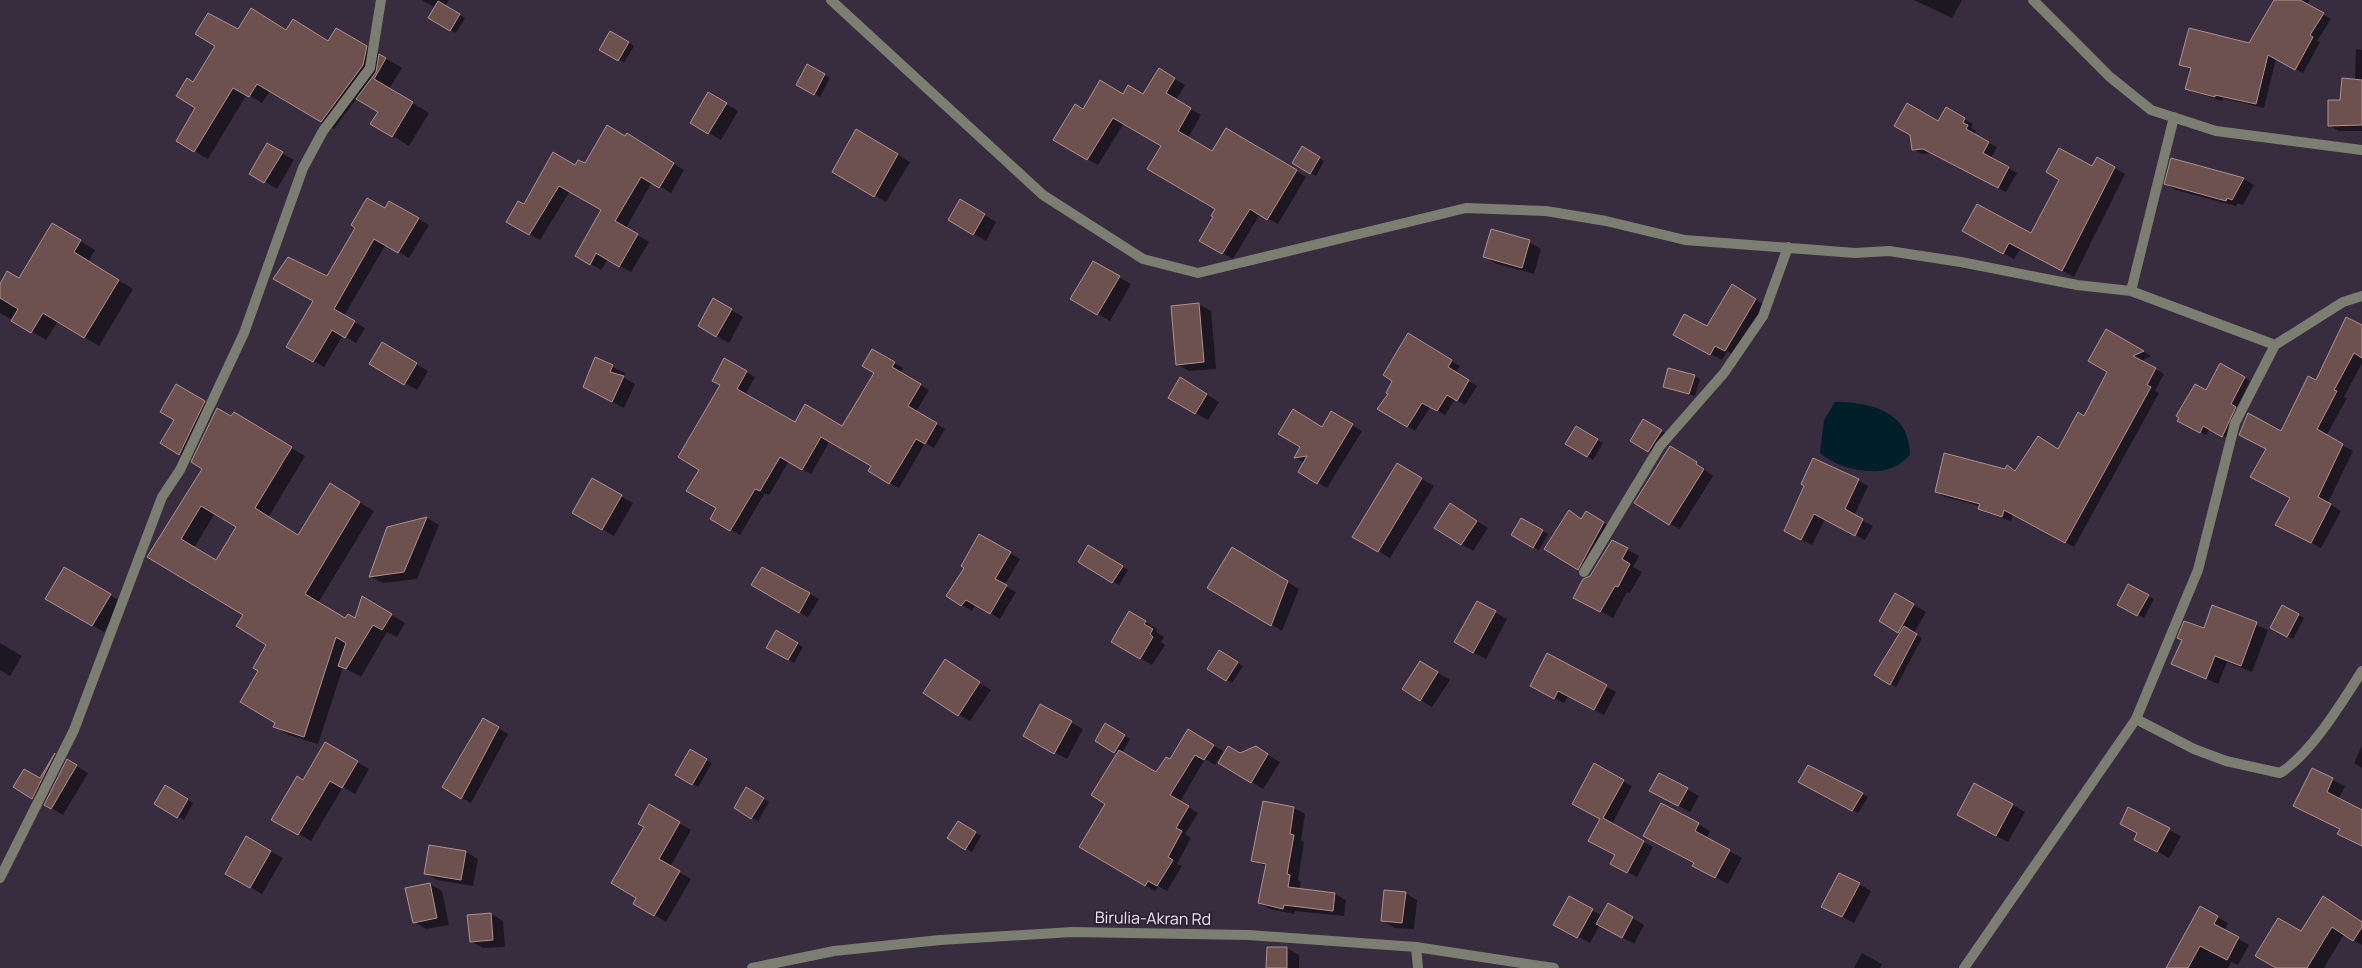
<svg xmlns="http://www.w3.org/2000/svg" width="2362" height="968" viewBox="0 0 2362 968" font-family="Manrope,sans-serif">
  <style>
    .water { fill: #011f29 }
    .shadow { fill: #0007; fill-rule: evenodd }
    .building { fill: #6d514f; stroke: #b0918e; fill-rule: evenodd }
    .lines { fill: none; stroke-linecap: round; stroke-linejoin: round }
    .minor { stroke: #7d7e72; stroke-width: 10 }
    .tertiary { stroke: #7d7e72; stroke-width: 10 }
    .labels { text-anchor: middle; dominant-baseline: central; stroke-width: 4; stroke-linejoin: round; paint-order: stroke }
    .street-label { font-size: 16px; fill: #eee6f3; stroke: #2e2235 }
  </style>
  <rect width="100%" height="100%" fill="#382c3f"/>
  <path class="water" d="M1835,402C1872,402 1910,412 1910,455C1906,458 1902,463 1898,465C1876,478 1838,469 1820,453L1824,420Z"/>
  <path class="shadow" d="M422,0H449L445,6L465,18L456,33L430,17L435,8Z
    M1914,0H1962L1952,18Z
    M2279,0H2310L2307,5L2331,19L2317,41L2320,42L2303,73L2276,58L2264,108L2223,98L2222,101L2186,89L2192,70L2180,64L2250,45Z
    M337,29L402,68L389,89L429,113L409,146L372,123L379,111L357,98L334,129L270,91L262,103L247,94L208,159L177,141L197,108L194,84L238,31H287L329,42Z
    M611,32L634,46L624,63L601,49Z
    M2356,49L2362,50V131H2339L2329,125L2355,80Z
    M808,66L830,78L820,97L798,85Z
    M1159,70L1185,85L1176,100L1201,115L1188,138L1212,152L1226,129L1306,177L1278,224L1260,214L1233,259L1201,240L1215,217L1217,209L1163,145L1124,123L1098,165L1055,140L1084,111L1124,95H1144Z
    M708,94L738,111L721,140L692,123Z
    M1946,109L1973,124L1971,128L1976,131L1974,135L1997,147L1991,158L2017,173L2006,192L1933,153L1922,154L1913,149L1939,122Z
    M857,131L910,162L886,202L833,172Z
    M626,137L638,141L684,170L671,193L652,182L626,228L649,242L631,272L608,259L601,270L576,255L602,210L570,191L540,240L507,221L524,205L576,167L585,165Z
    M268,145L294,160L277,189L251,173Z
    M1302,148L1324,161L1316,176L1293,163Z
    M2097,158L2125,174L2074,277L2021,248L2014,259L1964,231L2031,234L2061,179L2092,168Z
    M2172,159L2244,179L2254,185L2243,205L2238,203L2236,206L2176,190L2166,184Z
    M961,201L996,222L986,241L950,220Z
    M390,202L429,225L409,258L386,244L344,316L365,328L356,343L343,335L324,367L288,346L328,278Z
    M53,224L95,250L88,262L133,289L99,346L58,321L46,340L0,313V286L20,280Z
    M1529,242L1541,249L1534,274L1497,264L1485,257Z
    M1093,262L1131,284L1110,321L1072,299Z
    M1732,286L1767,306L1737,357L1727,351L1722,360L1686,341L1707,328Z
    M714,300L743,317L729,343L699,326Z
    M1198,304L1211,311L1216,369L1189,371L1177,364Z
    M2362,326V363L2344,397L2347,398L2326,436L2353,451L2328,503L2341,511L2321,548L2287,530L2291,498L2267,449L2240,434L2248,415L2281,432L2316,382Z
    M2107,331L2151,356L2141,361L2164,374L2155,391L2159,393L2074,547L2013,514L2011,521L1988,513L1980,508V506L1945,497L1936,492L2016,472L2059,451L2084,417L2109,371Z
    M1408,335L1460,366L1455,373L1477,386L1465,405L1455,399L1445,415L1431,406L1415,431L1379,409L1389,394Z
    M382,344L428,371L417,390L371,364Z
    M873,351L903,368L900,373L929,390L916,412L945,429L934,448L925,443L899,488L869,471L873,465L830,441L811,474L789,461L769,495L765,493L740,535L712,519L718,508L701,469L722,385L725,360L755,377L745,395L795,424L842,428L875,372Z
    M596,359L625,373L623,377L635,384L624,408L597,393Z
    M2220,365L2250,381L2236,409L2241,411L2228,439L2210,428L2206,435L2179,420L2206,391Z
    M1694,376L1700,379L1695,396L1664,386Z
    M1181,379L1219,402L1208,420L1170,398Z
    M177,385L215,408L190,460L161,443L176,420Z
    M1332,413L1362,431L1327,488L1299,471L1304,463L1295,457L1322,428Z
    M232,418L248,422L305,456L268,518L299,536L330,485L374,511L318,603L346,619H356L377,606L405,623L397,637L387,632L361,677L343,667L318,744L289,735L275,727L276,722L260,671L268,644L244,614L149,556ZM215,513L238,526L216,561L194,548Z
    M1644,420L1667,434L1654,454L1631,441Z
    M1577,428L1603,443L1593,460L1567,444Z
    M1670,447L1706,469L1705,470L1713,476L1680,529L1670,524Z
    M1398,465L1434,486L1390,558L1353,536Z
    M592,480L633,503L614,536L573,512Z
    M1858,480L1868,486L1854,516L1873,526L1865,540L1825,519L1812,545L1785,531Z
    M1462,512L1488,528L1473,551L1461,544Z
    M1586,512L1613,528L1587,574L1546,549L1582,520Z
    M427,518L439,525L417,579L383,583L371,577L388,528Z
    M1521,519L1548,534L1539,550L1512,535Z
    M980,536L1020,559L1004,586L1016,592L1000,619L976,604L972,611L947,596L966,568Z
    M1612,541L1639,556L1633,567L1642,572L1630,593L1627,592L1613,618L1587,604L1591,577Z
    M1088,547L1128,570L1119,585L1079,562Z
    M1232,549L1299,589L1282,631L1209,587Z
    M762,568L819,599L808,617L753,585Z
    M64,569L122,602L104,632L47,598Z
    M2128,586L2154,599L2144,618L2118,604Z
    M1896,595L1926,612L1914,633L1922,638L1896,687L1875,674L1901,633L1880,621Z
    M1477,602L1507,619L1486,659L1467,649Z
    M2213,607L2268,630L2252,672L2227,662L2218,684L2173,664L2204,629Z
    M2283,607L2304,618L2293,639L2271,628Z
    M1130,612L1157,629L1156,632L1164,637L1161,642L1165,645L1152,665L1112,641Z
    M776,632L803,647L794,663L768,647Z
    M0,643L22,656L10,676L0,670Z
    M1219,652L1243,666L1232,683L1209,669Z
    M1548,655L1616,692L1604,715L1568,696L1564,703L1541,691Z
    M957,668L991,690L970,721L958,714Z
    M1432,669L1450,680L1432,707L1403,689Z
    M1041,706L1083,729L1067,759L1024,736Z
    M483,719L508,734L471,803L443,787Z
    M1106,725L1130,739L1122,753L1157,774L1170,761L1188,731L1223,751L1215,765L1205,759L1180,802L1198,813L1185,834L1191,838L1177,864L1182,866L1167,891L1158,886L1155,891L1081,846L1107,803L1118,754L1096,741Z
    M326,744L369,769L355,794L343,787L311,841L273,819L304,782Z
    M2362,746V768L2354,763Z
    M1256,748L1280,762L1263,789L1220,763Z
    M691,751L712,763L698,787L677,775Z
    M55,755L65,760L43,804L15,787L41,780Z
    M68,761L88,773L63,815L46,805Z
    M1594,765L1632,786L1612,824L1653,847L1637,877L1621,869L1602,818Z
    M2312,770L2345,786L2338,800L2362,811V846L2341,829Z
    M1800,782L1862,794L1868,797L1858,813Z
    M1975,784L2025,812L2008,842L1970,822Z
    M165,786L193,803L184,820L155,803Z
    M747,789L769,802L758,821L735,808Z
    M1687,789L1699,796L1690,812L1663,797Z
    M1264,803L1294,808L1305,814L1301,840L1304,842L1298,880L1301,882L1299,890L1335,894L1346,900L1344,916L1295,911L1294,914L1270,909L1259,903L1267,867L1252,860Z
    M650,806L691,830L670,867L691,879L666,922L635,903L638,898Z
    M959,823L981,836L972,852L949,838Z
    M1698,824L1710,831L1706,839L1742,858L1728,884L1657,843Z
    M2169,830L2181,836L2169,858L2136,839Z
    M247,838L283,858L262,894L226,873Z
    M466,852L478,859L473,886L437,880L425,873Z
    M430,884L442,891L449,925L426,929L414,922Z
    M1859,884L1871,891L1854,923L1835,913Z
    M1405,893L1417,900L1414,929L1395,928L1383,921Z
    M1569,897L1602,916L1632,918L1644,925L1634,944L1600,925L1590,943L1555,924Z
    M2336,905L2362,922V945L2344,934L2324,968H2279L2301,933Z
    M2200,908L2228,923L2224,931L2249,945L2238,965L2231,962L2228,968H2171Z
    M491,914L503,921L505,947L483,948L471,941Z
    M1268,948H1287L1299,955V968H1268Z
    M1862,953L1882,964L1880,968H1854Z"/>
  <path class="building" d="M2274,0H2300L2324,13L2310,35L2313,37L2295,70L2268,55L2256,104L2215,95V97L2185,89L2191,68L2179,65L2189,28L2249,43Z
    M438,1L460,14L450,31L428,18Z
    M251,8L286,30L293,19L328,41L336,28L367,46L363,65L321,122L257,84L249,97L233,88L194,152L176,141L195,108L176,96L187,78L193,82L215,46L195,34L208,13L238,29Z
    M610,31L629,42L618,61L599,50Z
    M379,54L386,58L374,79L413,102L392,137L370,124L378,112L356,99L376,72Z
    M807,64L825,74L814,95L796,85Z
    M1159,68L1175,78L1166,93L1191,108L1178,131L1212,151L1226,128L1297,170L1267,220L1250,209L1222,254L1199,241L1213,217L1211,216L1215,209L1147,169L1161,146L1113,118L1087,160L1053,140L1075,104L1083,109L1100,80L1123,94L1128,85L1143,94Z
    M2342,78L2362,80V125L2328,126V100H2340Z
    M708,92L727,103L708,134L690,123Z
    M1907,103L1938,121L1946,107L1965,118L1963,123L1968,125L1966,129L1989,142L1983,153L2009,167L1998,188L1923,149L1912,150L1910,135L1894,126Z
    M607,125L625,136L627,133L674,163L659,188L641,177L615,221L638,234L619,267L596,253L590,265L575,256L601,210L559,186L529,235L506,222L518,201L524,204L553,152L575,165L578,160L585,163Z
    M856,129L898,154L874,197L832,172Z
    M267,143L283,152L264,183L249,174Z
    M1302,146L1320,157L1310,174L1292,163Z
    M2059,148L2092,166L2097,157L2115,167L2062,271L2009,243L2003,254L1962,231L1977,204L2031,233L2059,180L2046,172Z
    M2171,158L2244,178L2232,200L2227,198L2226,201L2164,184Z
    M367,198L385,208L389,201L419,218L398,253L374,239L334,309L355,321L345,338L332,330L313,362L286,347L313,301L273,279L288,257L327,276L355,228L351,225Z
    M960,199L985,214L973,235L948,220Z
    M52,223L81,240L74,252L119,280L84,338L43,313L31,333L11,321L18,309L0,298V284L7,271L19,278Z
    M1491,229L1530,240L1522,268L1483,257Z
    M1093,261L1120,276L1097,315L1070,299Z
    M1732,284L1756,299L1725,351L1715,346L1710,355L1673,335L1684,314L1707,326Z
    M713,298L732,309L716,337L698,326Z
    M1199,303L1204,362L1176,365L1171,306Z
    M2346,317L2362,325V358L2354,353L2334,390L2337,391L2317,429L2343,444L2318,497L2331,504L2311,543L2275,525L2290,498L2250,477L2266,449L2239,435L2248,413L2281,431L2308,376L2316,380Z
    M2106,329L2144,351L2133,356L2156,368L2147,385L2151,387L2065,543L2004,510L2002,517L1978,509L1980,504L1935,492L1944,453L2005,469L2007,465L2015,471L2038,436L2058,449L2078,412L2084,416L2107,372L2088,361Z
    M1408,333L1452,360L1448,367L1469,380L1457,401L1447,395L1437,411L1422,403L1407,427L1377,409L1388,394L1386,393L1392,381L1383,375Z
    M382,342L417,363L404,385L369,364Z
    M872,349L895,362L892,367L921,384L908,406L937,423L925,444L916,439L889,484L868,471L871,466L821,437L802,470L780,457L760,491L755,489L730,531L710,519L716,508L686,491L699,470L678,457L720,385L712,381L724,358L747,371L737,389L795,422L805,404L842,426L874,373L862,366Z
    M595,357L613,365L610,372L624,376L612,402L583,387Z
    M2220,363L2245,377L2231,404L2236,407L2222,437L2203,426L2200,433L2177,421L2179,418L2176,416L2195,384L2206,390Z
    M1668,368L1695,375L1689,394L1663,387Z
    M1180,377L1207,394L1195,414L1168,398Z
    M176,384L205,401L179,455L160,443L174,420L160,412Z
    M217,408L231,416L234,412L292,447L255,508L298,535L330,483L360,502L305,594L345,618L348,614L355,618L362,596L392,614L382,630L373,625L346,669L338,666L346,643L336,637L304,737L273,727L275,723L240,702L258,671L253,668L266,645L236,626L243,615L147,557L202,469L191,462ZM201,506L236,527L216,560L181,539Z
    M1293,409L1322,427L1331,411L1353,424L1317,484L1298,472L1307,456L1294,458L1300,447L1278,434Z
    M1643,419L1662,430L1648,452L1630,441Z
    M1576,426L1598,439L1587,457L1565,444Z
    M1670,446L1697,462L1696,464L1704,469L1669,525L1634,503Z
    M1813,458L1859,479L1845,509L1863,519L1855,536L1814,514L1801,540L1784,531L1804,486L1801,484Z
    M1397,463L1422,478L1378,552L1352,537Z
    M592,478L622,495L602,530L572,513Z
    M1450,503L1477,521L1461,545L1434,528Z
    M1569,510L1581,519L1586,511L1604,522L1578,570L1544,549Z
    M427,517L404,572L369,577L387,527Z
    M1521,518L1543,530L1533,548L1511,535Z
    M979,534L1011,552L995,579L1007,585L990,614L966,600L961,606L946,596L964,568L961,566Z
    M1612,540L1628,548L1622,559L1630,564L1618,587L1615,586L1600,612L1573,598L1583,579L1590,576Z
    M1088,545L1123,566L1112,583L1078,562Z
    M1232,547L1288,581L1271,626L1207,588Z
    M64,567L111,594L92,626L45,599Z
    M762,567L810,593L799,613L751,585Z
    M2128,584L2149,595L2137,616L2117,605Z
    M1895,593L1914,604L1898,633L1879,621Z
    M1477,601L1496,611L1473,653L1454,642Z
    M2212,605L2257,622L2241,666L2215,656L2206,679L2171,664L2182,640L2177,638L2184,621L2204,628Z
    M2282,605L2299,614L2287,637L2270,628Z
    M1129,611L1146,621L1144,624L1153,629L1150,634L1153,637L1140,659L1111,642Z
    M1904,626L1917,634L1890,685L1874,675Z
    M776,630L798,643L788,660L766,648Z
    M1219,650L1238,662L1226,681L1207,669Z
    M1547,653L1607,685L1594,710L1558,691L1554,699L1530,686Z
    M945,659L980,682L958,716L923,693Z
    M1420,661L1438,672L1420,701L1402,689Z
    M1040,704L1072,721L1054,754L1023,736Z
    M483,718L499,727L461,799L442,787Z
    M1105,723L1125,735L1114,753L1095,741Z
    M1188,729L1214,745L1204,760L1195,755L1170,795L1189,806L1176,828L1182,831L1168,857L1173,860L1157,886L1148,881L1145,886L1079,847L1105,804L1091,795L1119,750L1156,772L1166,757L1170,759Z
    M325,742L358,761L342,788L330,781L298,835L271,820L297,776L303,780Z
    M1228,746L1240,753L1256,746L1268,754L1251,783L1218,763Z
    M690,749L707,759L692,785L675,775Z
    M55,753L32,799L13,787L24,769L40,778Z
    M67,759L77,765L51,809L44,805Z
    M1594,763L1624,780L1603,818L1644,841L1627,873L1610,864L1615,855L1588,841L1600,819L1572,804Z
    M1808,765L1863,793L1852,811L1798,782Z
    M2312,768L2333,778L2327,792L2362,810V846L2337,834L2340,829L2293,806Z
    M1659,773L1688,788L1678,806L1649,791Z
    M1974,783L2013,804L1996,836L1957,815Z
    M165,785L188,799L177,818L154,804Z
    M746,787L764,798L751,819L734,808Z
    M1263,801L1294,807L1290,834L1294,835L1287,874L1290,875L1288,887L1335,893L1333,911L1284,905L1283,909L1258,903L1266,864L1251,861Z
    M1661,803L1699,823L1695,831L1730,850L1715,878L1692,866L1694,863L1643,836Z
    M649,804L680,822L659,859L680,871L654,916L633,904L636,898L611,883L644,827L638,824Z
    M2128,807L2170,828L2157,852L2134,840L2137,833L2120,824Z
    M958,821L976,832L965,850L947,838Z
    M246,836L271,851L250,888L225,874Z
    M429,845L466,851L461,880L424,874Z
    M1839,873L1860,883L1842,917L1821,907Z
    M430,883L437,918L413,923L405,888Z
    M1384,890L1406,892L1402,923L1381,921Z
    M1569,896L1593,909L1577,938L1553,925Z
    M2323,896L2362,922V927L2353,941L2332,927L2307,968H2276L2255,956L2278,918L2301,931Z
    M1608,903L1633,917L1622,938L1596,924Z
    M2200,906L2218,916L2214,924L2239,937L2227,960L2200,946L2188,968H2166Z
    M491,913L493,940L470,942L467,915Z
    M1267,947H1287V968H1266Z"/>
  <g class="lines">
    <path class="minor" d="M831,0L1043,195L1143,259L1198,273L1466,208L1546,211L1606,221L1685,240L1855,253L1889,251L1961,262L2077,285L2131,291
      M2033,0L2110,77L2151,110L2216,131L2362,150
      M2275,345L2343,302L2362,296
      M1584,572L1660,446L1724,373L1763,316L1788,247
      M2136,719L2194,749L2226,761L2280,773C2311,754 2342,702 2362,671
      M0,878L74,730L162,497L180,470L244,333L303,168L323,131L370,68L381,0
      M1416,947L1418,968
      M1964,968L2136,719L2198,570L2235,423L2275,345L2131,291L2174,117"/>
    <path class="tertiary" d="M752,968L834,951L940,940L1072,932L1249,935L1416,947L1554,968"/>
  </g>
  <g class="labels">
    <g class="street-label">
      <text transform="translate(1153 918) rotate(1)">Birulia-Akran Rd</text>
    </g>
  </g>
</svg>
